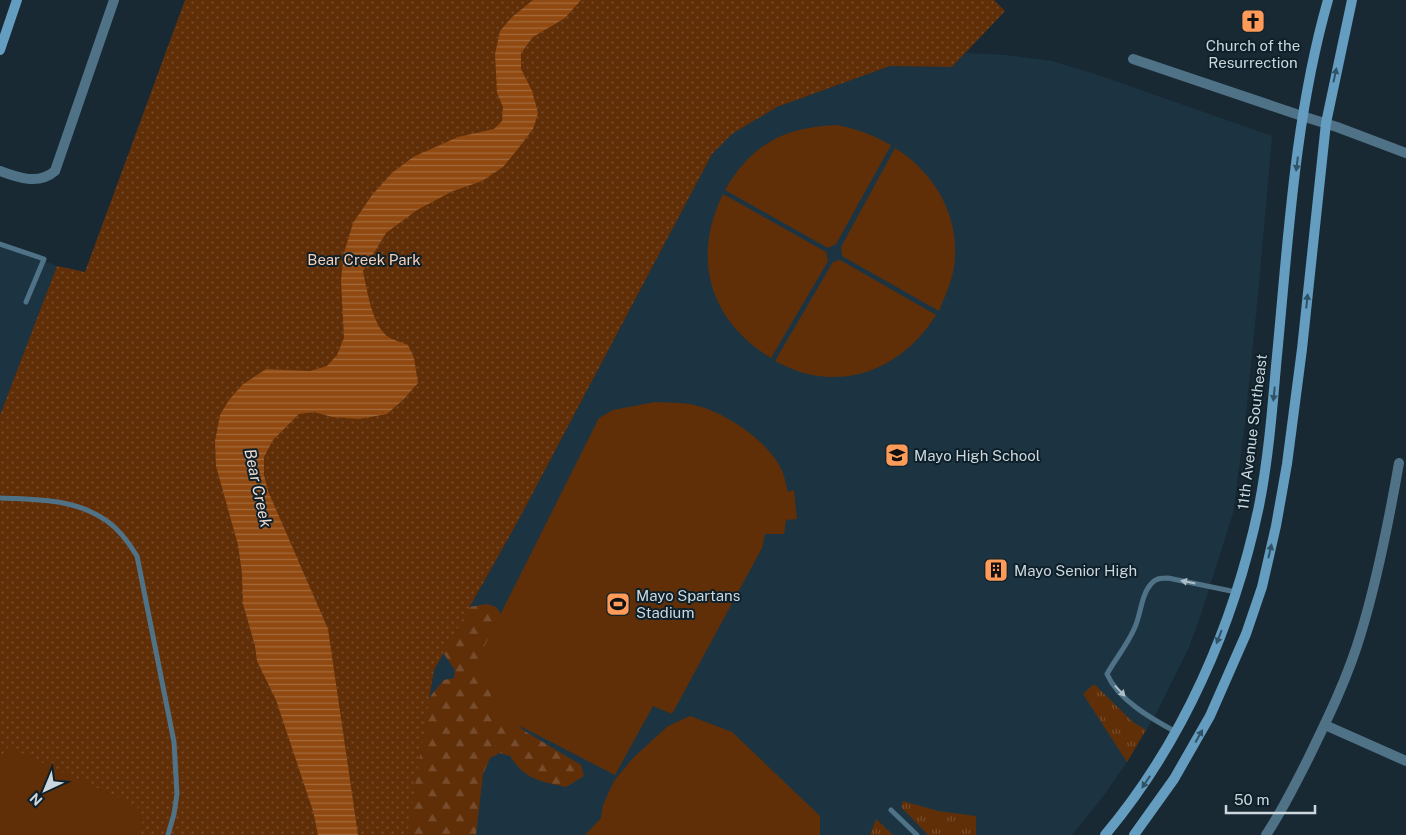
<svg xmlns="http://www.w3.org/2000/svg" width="1406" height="835" viewBox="0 0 1406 835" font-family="'Public Sans',sans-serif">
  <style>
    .built { fill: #1c3442 }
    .grass { fill: url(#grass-tufts) }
    .forest { fill: url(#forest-firs) }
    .park { fill: url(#park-dots) }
    .pitch { fill: #602f08 }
    .water { fill: url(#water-rules) }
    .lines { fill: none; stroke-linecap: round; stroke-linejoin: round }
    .service { stroke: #507287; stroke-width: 5 }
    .minor { stroke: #507287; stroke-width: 10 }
    .tertiary { stroke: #507287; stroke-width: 10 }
    .secondary { stroke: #649dbf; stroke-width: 10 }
    .oneway { fill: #305266 }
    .oneway2 { fill: #adbec8 }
    .labels { text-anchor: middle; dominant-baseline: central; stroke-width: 4; stroke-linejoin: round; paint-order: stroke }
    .poi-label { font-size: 15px; fill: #ccd7dd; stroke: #0e202a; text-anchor: start }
    .park-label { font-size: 15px; fill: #f9cfb6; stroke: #0e202a }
    .street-label { font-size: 15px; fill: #ccd7dd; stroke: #0e202a }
    .water-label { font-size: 16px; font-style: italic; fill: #f1dccf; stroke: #0e202a }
  </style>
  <defs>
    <pattern id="grass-tufts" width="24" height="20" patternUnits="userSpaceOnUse" patternTransform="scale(1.25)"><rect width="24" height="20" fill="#602f08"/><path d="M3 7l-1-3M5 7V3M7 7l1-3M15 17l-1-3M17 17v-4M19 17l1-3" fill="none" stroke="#764c2c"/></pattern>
    <pattern id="forest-firs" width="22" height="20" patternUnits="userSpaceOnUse" patternTransform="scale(1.25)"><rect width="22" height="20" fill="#602f08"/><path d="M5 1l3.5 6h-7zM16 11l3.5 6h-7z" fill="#764c2c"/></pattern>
    <pattern id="park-dots" width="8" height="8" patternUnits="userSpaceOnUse" patternTransform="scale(1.25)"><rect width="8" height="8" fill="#602f08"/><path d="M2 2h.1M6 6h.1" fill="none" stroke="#764c2c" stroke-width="1.8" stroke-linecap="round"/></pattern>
    <pattern id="water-rules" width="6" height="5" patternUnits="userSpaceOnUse" patternTransform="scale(1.25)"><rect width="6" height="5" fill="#904910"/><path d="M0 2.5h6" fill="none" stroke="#a36b3e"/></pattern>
  </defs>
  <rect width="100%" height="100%" fill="#182934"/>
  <path class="built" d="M966,53L1006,55L1052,61L1098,75L1272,136L1259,284L1245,423L1233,513L1202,611L1189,647L1157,712L1127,762L1104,795L1072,835H407L434,670L518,521L712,154L732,134L777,107L890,66L952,67Z
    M0,244L57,266L0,415Z"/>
  <path class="grass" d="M1094,684L1133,722L1146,730L1127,762L1083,694Z
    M903,801L938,811L976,816V835H928L901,807Z
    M876,819L893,835H870Z"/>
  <path class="forest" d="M487,604L496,607L506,621L513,717L523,730L581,765L584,776L566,787C540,781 525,780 510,756L500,753L490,758L483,774L476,835H388L412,731L432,694L444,680L454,678L455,670L437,644L463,608Z"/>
  <path class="park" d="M185,0H994L1005,11L952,67L890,66L777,107L732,134L712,154L518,521L434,670L407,835H0V415L57,266L85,272Z"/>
  <path class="pitch" d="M837,125C857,129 873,135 891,145L836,244L828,248L725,190C752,144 784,127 837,125Z
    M895,148C937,174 963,222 953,272C950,286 944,298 939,311L842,256L841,247Z
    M723,194L826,252L828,261L771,358C710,321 691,259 723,194Z
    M840,260L936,315C907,362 855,389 800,372C792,369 783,365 775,361L833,262Z
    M655,402C668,403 682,402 694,405C725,412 771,442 783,473C785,479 786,486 788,492L794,490L797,519L786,520L784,534H765L762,548L672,714L653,706L615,775L499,715L477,661L599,418L613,410Z
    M690,716L732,732L820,816V835H585L601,818L603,805L614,781L633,758L668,726Z
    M8,747L137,806L143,825L139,835H0V765Z"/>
  <path class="water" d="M533,0H581L565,18L533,37L521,53V69L532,91L538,113L533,129L517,150L503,167L482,181L453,191L417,210L386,233L363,271C367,290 372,324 387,336C392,340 402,342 408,345L414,358L418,383L404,399L387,414L359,419L332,417L314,412L299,414L273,440L264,457V475L268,491L328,629L358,835H318L313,811L276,700L257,661L255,646L243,604L242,573L238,545L216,466L215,441L220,415L229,400L242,385L266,369L310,371L327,366L337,355L344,338L341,280L344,253L353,223L372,195L392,173L413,157L458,137L494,129L502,121L503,107L497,93L495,54L500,31L512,17Z"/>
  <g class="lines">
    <path class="service" d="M0,244L44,259L26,302
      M0,498C37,499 76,499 107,521C120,530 129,543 137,556L174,742L177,794L174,814L168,835
      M1176,732C1152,719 1118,700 1107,674C1116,658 1128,644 1135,627C1141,614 1141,595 1151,584C1156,578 1161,578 1168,578L1236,592
      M891,810L917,835"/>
    <path class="minor" d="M1133,59L1302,116
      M0,171C18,178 39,185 55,171L114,0
      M1325,725L1406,761
      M1266,835C1282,811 1295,785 1308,759C1328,718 1348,677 1361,633C1378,577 1389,520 1399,463"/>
    <path class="tertiary" d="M1302,116L1337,127L1406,153"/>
    <path class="secondary" d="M0,50L17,0
      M1105,835C1183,742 1234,625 1259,506C1268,461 1272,413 1276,366C1288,244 1294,119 1328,0
      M1134,835L1174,779L1210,716L1246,634L1262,587L1276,526L1287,464L1302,349L1326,123L1352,0"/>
  </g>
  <defs><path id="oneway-solid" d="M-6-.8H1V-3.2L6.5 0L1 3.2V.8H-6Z" transform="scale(1.25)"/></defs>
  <g class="oneway">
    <use href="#oneway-solid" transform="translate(1335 75) rotate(-78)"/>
    <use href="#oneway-solid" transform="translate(1297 164) rotate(97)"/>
    <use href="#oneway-solid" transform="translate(1307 301) rotate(-84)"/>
    <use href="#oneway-solid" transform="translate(1274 394) rotate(96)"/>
    <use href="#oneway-solid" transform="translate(1270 551) rotate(-77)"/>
    <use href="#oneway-solid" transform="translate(1219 637) rotate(111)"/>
    <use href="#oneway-solid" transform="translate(1199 736) rotate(-61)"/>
    <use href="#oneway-solid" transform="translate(1146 782) rotate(124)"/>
  </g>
  <g class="oneway2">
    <use href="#oneway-solid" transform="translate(1188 582) rotate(-169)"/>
    <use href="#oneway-solid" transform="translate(1120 691) rotate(46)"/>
  </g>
  <defs>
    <g id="church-square" transform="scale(1.25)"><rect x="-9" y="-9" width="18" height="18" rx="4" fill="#fe9b58" stroke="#0e202a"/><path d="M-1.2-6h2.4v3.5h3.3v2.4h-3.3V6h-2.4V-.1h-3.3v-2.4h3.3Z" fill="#111"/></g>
    <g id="school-square" transform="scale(1.25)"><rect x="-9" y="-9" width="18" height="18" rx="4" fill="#fe9b58" stroke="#0e202a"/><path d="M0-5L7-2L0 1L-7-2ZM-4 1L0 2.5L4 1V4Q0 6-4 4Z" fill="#111"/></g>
    <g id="building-square" transform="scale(1.25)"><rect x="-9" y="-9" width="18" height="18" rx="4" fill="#fe9b58" stroke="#0e202a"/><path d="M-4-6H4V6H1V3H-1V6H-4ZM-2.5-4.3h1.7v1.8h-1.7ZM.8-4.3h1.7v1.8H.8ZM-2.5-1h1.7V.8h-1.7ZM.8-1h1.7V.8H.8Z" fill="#111"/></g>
    <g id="stadium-square" transform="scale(1.25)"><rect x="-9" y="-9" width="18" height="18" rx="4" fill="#fe9b58" stroke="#0e202a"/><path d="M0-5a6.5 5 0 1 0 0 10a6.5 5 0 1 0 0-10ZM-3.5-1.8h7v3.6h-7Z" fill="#111"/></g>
  </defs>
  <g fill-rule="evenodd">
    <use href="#church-square" x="1253" y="21"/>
    <use href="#school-square" x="897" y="455"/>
    <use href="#building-square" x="996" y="570"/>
    <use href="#stadium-square" x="618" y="604"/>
  </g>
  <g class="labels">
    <g class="poi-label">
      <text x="1253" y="45" text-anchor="middle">Church of the<tspan x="1253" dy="17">Resurrection</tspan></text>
      <text x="914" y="455">Mayo High School</text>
      <text x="1014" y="570">Mayo Senior High</text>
      <text x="636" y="595">Mayo Spartans<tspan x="636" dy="17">Stadium</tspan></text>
    </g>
    <g class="park-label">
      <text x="364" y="259">Bear Creek Park</text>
    </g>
    <g class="street-label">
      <text transform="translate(1252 432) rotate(-83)">11th Avenue Southeast</text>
    </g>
    <g class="water-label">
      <text transform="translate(258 488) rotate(78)">Bear Creek</text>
    </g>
  </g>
  <g transform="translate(45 790) rotate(224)" stroke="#0e202a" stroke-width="4" paint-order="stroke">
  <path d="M0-4L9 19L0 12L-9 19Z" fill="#ccd7dd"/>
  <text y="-8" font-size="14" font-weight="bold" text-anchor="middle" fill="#ccd7dd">N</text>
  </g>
  <path d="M1226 805v8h89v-8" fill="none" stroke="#ccd7dd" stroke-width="2.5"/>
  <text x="1234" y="805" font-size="15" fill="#ccd7dd" stroke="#0e202a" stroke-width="4" paint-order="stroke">50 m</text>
</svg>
